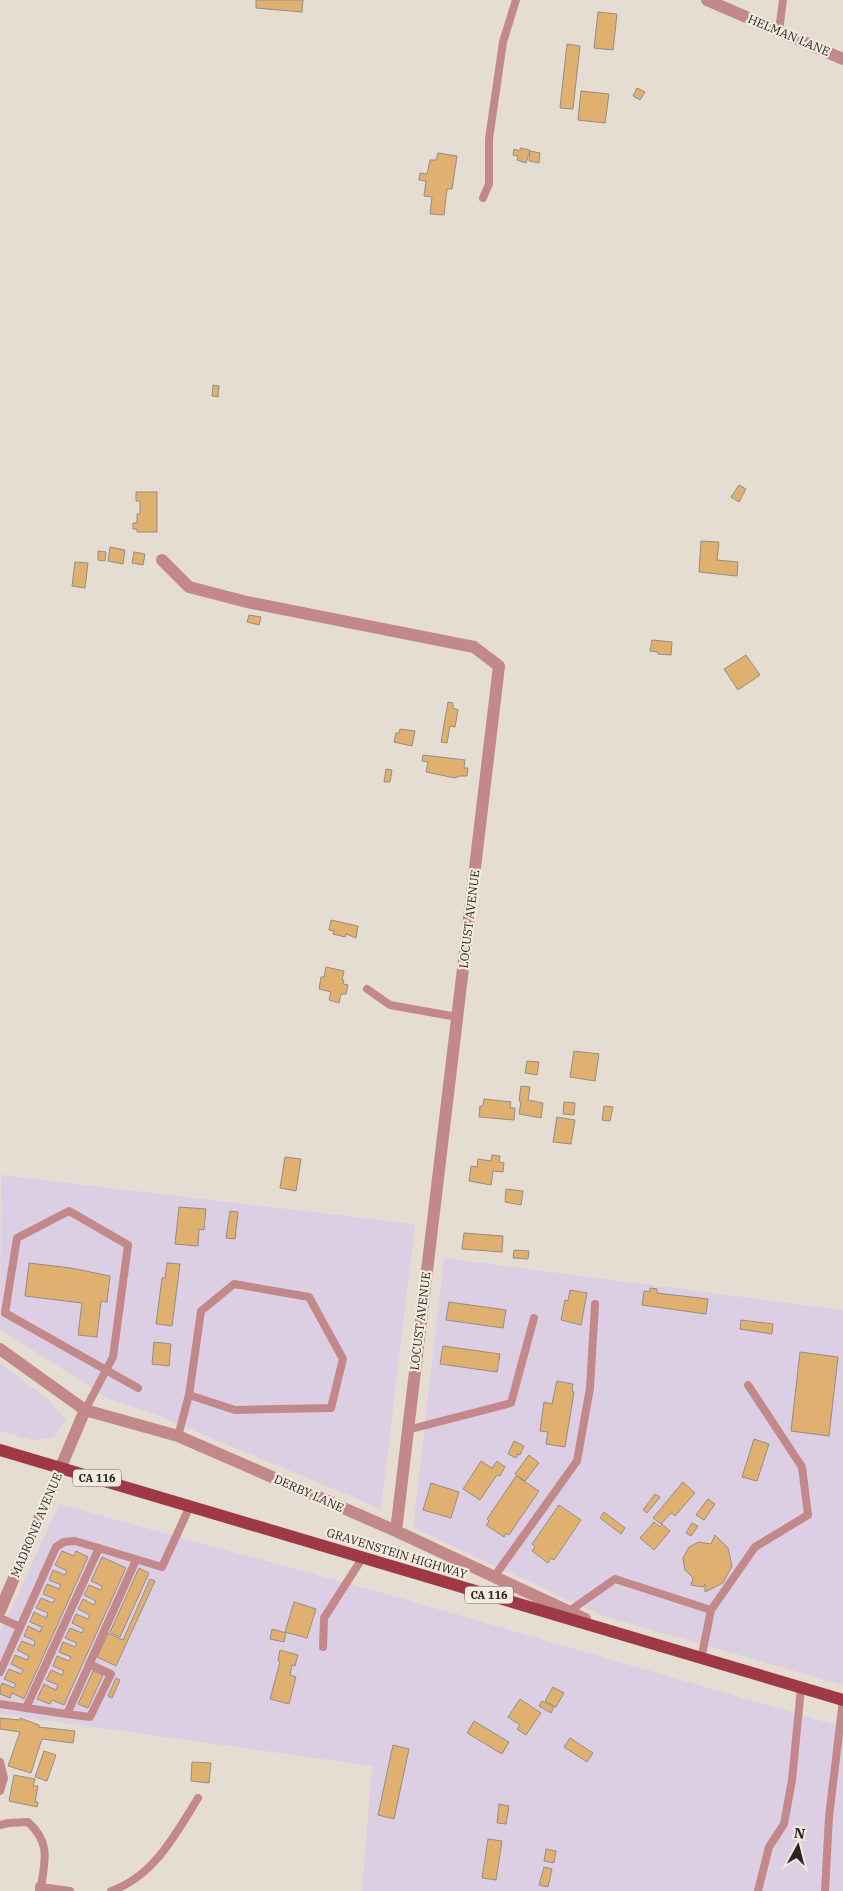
<svg xmlns="http://www.w3.org/2000/svg" width="843" height="1891" viewBox="0 0 843 1891" font-family="'IBM Plex Serif',serif">
  <style>
    .commercial { fill: #dccfe3 }
    .building { fill: #e0b070; stroke: #958d83 }
    .lines { fill: none; stroke-linecap: round; stroke-linejoin: round }
    .service { stroke: #c2888a; stroke-width: 8 }
    .minor { stroke: #c2888a; stroke-width: 12 }
    .primary { stroke: #9e3945; stroke-width: 12 }
    .labels { text-anchor: middle; dominant-baseline: central; stroke-width: 4.5; stroke-linejoin: round; paint-order: stroke }
    .shield { fill: #f4eadf; stroke: #67615b; stroke-width: 1 }
    .shield-label { font-size: 11px; font-weight: bold; fill: #2a2623 }
    .street-label { font-size: 12px; fill: #2a2623; stroke: #f4eadf }
  </style>
  <rect width="100%" height="100%" fill="#e6ddd2"/>
  <path class="commercial" d="M1,1175L415,1224L381,1509L159,1416L110,1400L0,1329Z
    M444,1258L843,1310V1685L603,1616L413,1528Z
    M0,1363L48,1399L66,1420L54,1437L34,1441L0,1431Z
    M59,1504L390,1595L843,1727V1891H362L372,1766L0,1714V1633Z"/>
  <path class="building" d="M256,0H303L302,12L256,8Z
    M598,12L617,14L613,50L594,48Z
    M567,44L580,46L573,109L560,108Z
    M637,88L645,92L640,100L633,96Z
    M581,91L609,94L605,123L578,120Z
    M520,148L530,150L526,163L517,160L518,156L513,155L514,149L520,151Z
    M530,151L540,153L539,163L529,161Z
    M438,153L457,156L452,189H447L444,215L430,214L432,197L424,196L426,181L419,180L420,173L427,174L430,160H436Z
    M213,385L219,386L218,397L212,396Z
    M739,485L746,489L739,502L731,497Z
    M136,492H157V532H137V529H133V523H137V514H140V501H136Z
    M701,541L719,542L717,560L738,562L737,576L699,572Z
    M110,547L125,550L123,564L108,561Z
    M98,551L106,552L105,561L98,560Z
    M134,552L145,554L143,565L132,563Z
    M75,562L88,563L85,588L72,586Z
    M249,615L261,617L259,625L247,622Z
    M652,640L672,642L671,655L658,654V652L650,651Z
    M746,655L760,675L738,690L724,669Z
    M448,702L453,703V708L458,710L455,727L450,726L447,743L441,742Z
    M400,729L415,731L412,746L394,742L396,733H399Z
    M423,755L465,760L464,768H468L467,776H460L455,778L426,772L428,762L422,761Z
    M386,769L392,770L390,782H384Z
    M331,920L358,926L356,938L346,934L345,937L333,934L334,931L329,930Z
    M326,967L344,971L342,980H344L343,984L348,985L346,994H341L339,1003L329,1000L331,992L319,989L321,977H324Z
    M574,1051L599,1054L595,1081L570,1077Z
    M527,1061L539,1062L537,1075L525,1073Z
    M521,1086L530,1087L528,1100L543,1103L541,1118L519,1114L521,1102L519,1101Z
    M484,1099L511,1102L510,1108H515L514,1120L479,1117L480,1106H483Z
    M564,1102L575,1103L574,1115L563,1114Z
    M604,1106L613,1107L610,1121L602,1120Z
    M557,1117L575,1120L571,1144L553,1142Z
    M492,1155L500,1156L499,1162L504,1163L503,1172L493,1171L491,1185L469,1181L471,1166L477,1167L478,1159L491,1161Z
    M285,1157L301,1159L296,1191L280,1188Z
    M506,1189L523,1191L521,1205L505,1202Z
    M179,1207L206,1209L204,1230L199,1229L198,1246L175,1244Z
    M230,1211L238,1212L235,1239L226,1238Z
    M464,1233L503,1236L502,1252L462,1249Z
    M514,1250L529,1251L528,1259L513,1258Z
    M29,1263L71,1268L110,1276L107,1302L101,1301L97,1337L78,1335L82,1303L25,1296Z
    M167,1263L180,1264L172,1326L156,1324L162,1278H165Z
    M650,1288L657,1289V1293L708,1299L706,1314L642,1305L644,1291L650,1292Z
    M570,1290L587,1293L581,1325L561,1320L565,1300L568,1301Z
    M449,1302L506,1310L503,1328L446,1320Z
    M741,1320L773,1324L772,1334L740,1329Z
    M154,1342L171,1344L169,1366L152,1364Z
    M443,1346L500,1354L497,1372L440,1364Z
    M800,1352L838,1357L829,1436L791,1431Z
    M557,1381L573,1384L572,1391L574,1392L565,1447L546,1444L548,1432L540,1431L544,1402L552,1404Z
    M754,1439L769,1444L757,1481L742,1477Z
    M514,1441L524,1446L520,1455L518,1454L516,1458L508,1454Z
    M529,1455L539,1463L525,1481L515,1474Z
    M481,1461L492,1468L497,1461L505,1467L500,1476L497,1475L480,1500L463,1489Z
    M516,1476L539,1491L509,1535L506,1533L504,1537L486,1525L489,1521L487,1519Z
    M683,1482L695,1493L675,1516L671,1513L661,1524L653,1518Z
    M431,1483L459,1492L451,1518L423,1510Z
    M655,1494L660,1497L647,1513L643,1510Z
    M708,1499L715,1504L704,1520L696,1515Z
    M559,1505L581,1520L554,1560L551,1558L548,1563L532,1551L535,1547L532,1544Z
    M604,1512L625,1528L621,1534L600,1518Z
    M654,1522L660,1527L662,1524L670,1531L654,1550L640,1538Z
    M692,1523L698,1526L691,1536L686,1533Z
    M715,1535L728,1548L732,1566L723,1583L705,1592V1584L703,1587L691,1585L693,1578L685,1570L683,1558L689,1547L699,1542L711,1544Z
    M62,1551L74,1556L76,1551L88,1557L24,1699L12,1693L10,1698L0,1694V1688L2,1683L14,1688L16,1684L4,1679L9,1669L21,1674L23,1670L11,1664L15,1655L27,1660L29,1656L17,1650L22,1641L34,1646L35,1641L24,1636L28,1626L40,1632L42,1627L30,1622L34,1612L46,1618L48,1613L36,1608L41,1598L53,1603L55,1599L43,1594L47,1584L59,1589L61,1585L49,1580L53,1570L65,1575L67,1571L55,1565Z
    M102,1557L126,1568L64,1705L52,1700L50,1704L37,1699L44,1684L56,1690L58,1685L46,1680L51,1670L62,1675L64,1671L53,1666L57,1656L69,1661L71,1657L59,1652L63,1642L75,1647L77,1643L65,1638L70,1628L82,1633L84,1629L72,1623L76,1614L88,1619L90,1615L78,1609L83,1599L94,1605L96,1601L84,1595L89,1585L101,1590L102,1586L91,1581Z
    M139,1568L149,1573L120,1637L110,1632Z
    M150,1579L155,1581L116,1666L97,1657L108,1633L123,1640Z
    M294,1602L316,1609L307,1638L285,1632Z
    M272,1629L286,1633L284,1642L270,1639Z
    M280,1650L298,1655L295,1666L292,1665L290,1675L296,1677L289,1704L270,1699L280,1662L278,1661Z
    M93,1671L103,1675L88,1708L78,1704Z
    M116,1678L120,1680L112,1698L108,1696Z
    M553,1687L564,1693L556,1707L545,1701Z
    M520,1699L541,1713L526,1735L517,1729L520,1725L508,1717Z
    M542,1701L554,1707L551,1713L539,1706Z
    M0,1718L20,1720V1718L39,1725V1727L75,1731L73,1743L42,1739L31,1773L8,1766L20,1732L0,1729Z
    M474,1721L509,1742L502,1754L467,1733Z
    M570,1738L593,1753L587,1762L564,1747Z
    M393,1745L409,1749L394,1819L378,1815Z
    M44,1751L56,1755L47,1781L35,1777Z
    M192,1762L211,1763L209,1783L191,1781Z
    M14,1775L35,1779L33,1786H38L35,1802H38L37,1807L9,1801Z
    M499,1804L509,1806L506,1824L497,1823Z
    M488,1839L502,1841L496,1880L482,1878Z
    M546,1849L556,1851L554,1863L544,1861Z
    M544,1867L552,1869L548,1887L539,1885Z"/>
  <g class="lines">
    <path class="service" d="M779,31L783,0
      M483,198L489,184V139L503,42L516,0
      M367,989L390,1005L457,1017
      M85,1410L113,1357L128,1245L69,1211L17,1238L5,1313L138,1388
      M407,1430L511,1403L534,1318
      M178,1436L189,1395L201,1311L234,1284L309,1297L343,1359L331,1408L235,1410L189,1395
      M494,1577L577,1461L590,1388L595,1304
      M711,1610L755,1547L808,1515L802,1467L748,1385
      M568,1612L615,1579L711,1610L701,1659
      M0,1618L20,1627
      M323,1647L324,1618L363,1557
      M0,1672L56,1547L64,1542L75,1541L162,1567L190,1506
      M0,1704L26,1708L99,1548
      M26,1708L67,1714L136,1560
      M67,1714L90,1717L111,1674L89,1664
      M0,1762L4,1778L0,1791
      M0,1825L8,1823L28,1822C51,1843 45,1860 41,1887L70,1891
      M111,1891C153,1877 176,1834 198,1798
      M758,1891L769,1847L784,1824L792,1780L801,1688
      M825,1891L829,1817L843,1700"/>
    <path class="minor" d="M707,0L843,59
      M162,560L189,587L247,602L474,647L499,666L396,1531
      M0,1349L85,1410L178,1436L396,1531L585,1619
      M0,1611L85,1410
      M41,1891V1887"/>
    <path class="primary" d="M0,1450L843,1700"/>
  </g>
  <g class="labels">
    <g class="shield">
      <rect x="73" y="1469.5" width="48" height="17" rx="4"/>
      <rect x="465" y="1586.5" width="48" height="17" rx="4"/>
    </g>
    <g class="shield-label">
      <text x="97" y="1478">CA 116</text>
      <text x="489" y="1595">CA 116</text>
    </g>
    <g class="street-label">
      <text transform="translate(789 35) rotate(23)">HELMAN LANE</text>
      <text transform="translate(469 919) rotate(-83)">LOCUST AVENUE</text>
      <text transform="translate(420 1321) rotate(-83)">LOCUST AVENUE</text>
      <text transform="translate(309 1493) rotate(24)">DERBY LANE</text>
      <text transform="translate(36 1525) rotate(-67)">MADRONE AVENUE</text>
      <text transform="translate(397 1553) rotate(17)">GRAVENSTEIN HIGHWAY</text>
    </g>
  </g>
  <g transform="translate(798 1846) rotate(7)" stroke="#f4eadf" stroke-width="4" paint-order="stroke">
  <path d="M0-4L9 19L0 12L-9 19Z" fill="#2a2623"/>
  <text y="-8" font-size="14" font-weight="bold" text-anchor="middle" fill="#2a2623">N</text>
  </g>
</svg>
